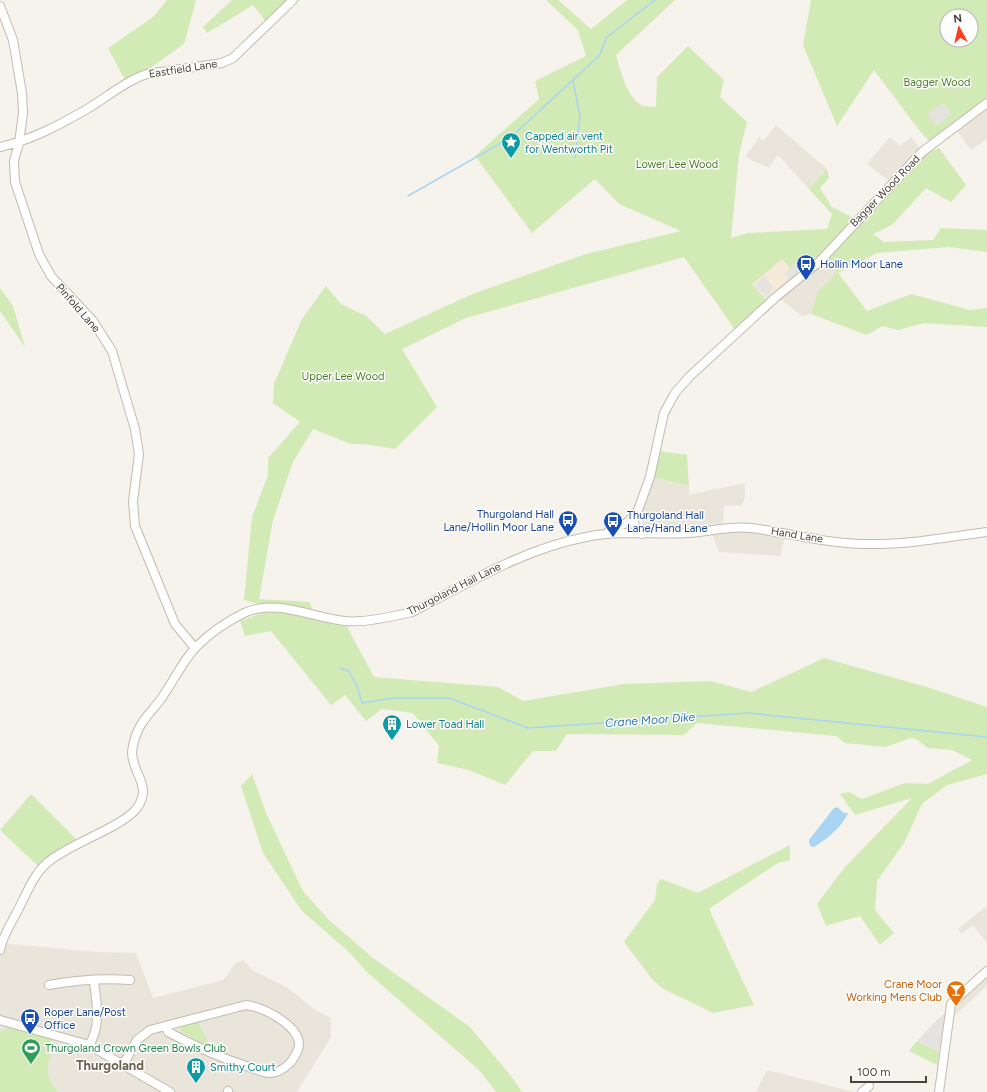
<svg xmlns="http://www.w3.org/2000/svg" width="987" height="1092" viewBox="0 0 987 1092" font-family="Figtree,sans-serif">
  <style>
    .residential { fill: #eae5da }
    .commercial { fill: #f7ead8 }
    .green { fill: #d2eab5; fill-rule: evenodd }
    .parking { fill: #e5e3e0 }
    .water { fill: #a9d4f2 }
    .lines { fill: none; stroke-linecap: round; stroke-linejoin: round }
    .stream { stroke: #a9d4f2; stroke-width: 1.5 }
    .minor-casing { stroke: #c2bbae; stroke-width: 10 }
    .minor { stroke: #fff; stroke-width: 8 }
    .labels { text-anchor: middle; dominant-baseline: central; stroke-width: 3; stroke-linejoin: round; paint-order: stroke }
    .street-label { font-size: 11px; fill: #4b4439; stroke: #fff }
    .park-label { font-size: 11px; fill: #4a7f2a; stroke: #fff }
    .culture-label { font-size: 11px; fill: #0d838f; stroke: #fff; text-anchor: start }
    .transit-label { font-size: 11px; fill: #164399; stroke: #fff; text-anchor: start }
    .food-label { font-size: 11px; fill: #c56008; stroke: #fff; text-anchor: end }
    .leisure-label { font-size: 11px; fill: #27864d; stroke: #fff; text-anchor: start }
    .water-label { font-size: 12px; font-style: italic; fill: #2e7ab2; stroke: #fff }
    .quarter-label { font-size: 13px; font-weight: bold; fill: #6e6250; stroke: #fff }
  </style>
  <rect width="100%" height="100%" fill="#f6f3ec"/>
  <path class="residential" d="M987,107V139L971,150L957,131Z
    M776,125L827,169L809,189L778,155L769,168L745,157L759,137L763,141Z
    M890,137L900,146L911,137L920,149L889,181L867,164Z
    M826,261L837,273L817,292L811,314L802,316L780,299Z
    M653,477L689,486V495L745,483V497L742,505L724,506L723,523L650,530L643,525L640,515Z
    M749,529L785,536L780,556L719,552L712,534Z
    M985,907L987,910V943L973,925L962,934L958,929Z
    M0,943L95,952L136,953L153,998L223,980L236,963L243,960L252,970L288,988L312,1008L331,1018V1037L297,1092H0Z
    M987,973V986L952,1018L953,1004Z
    M767,1070L855,1092H756Z"/>
  <path class="commercial" d="M802,257L810,265L767,301L752,284L783,258Z"/>
  <path class="green" d="M167,0H196L184,44L146,71L133,74L125,80L108,48L153,17Z
    M232,0H300L287,12L286,7L266,22L253,5L207,33L203,27Z
    M546,0H558L591,29L627,0H675L616,55C620,69 627,97 641,105C645,107 652,106 656,107L657,77L688,46L724,80L720,97L747,122L739,154L731,238L748,233L827,229L832,214L809,189L827,169L829,178L820,188L832,207L861,222L924,154L939,148L966,185L951,202L926,188L892,225L873,234L884,242L933,240L941,228L987,230V252L949,247L877,253L838,273L867,311L911,294L970,310L987,308V327L924,323L898,330L882,326L867,335L811,314L817,292L837,273L826,261L832,251L827,247L810,265L802,257L790,268L782,259L752,284L767,301L736,331L684,257L466,318L402,349L437,407L395,449L364,444H351L313,429L293,462L273,520L259,599L310,602L312,609C289,607 266,607 244,600L252,517L268,475V458L300,422L273,403L274,384L302,319L326,286L341,304L366,316L385,334L475,293L586,254L681,231L619,204L595,179L532,233L475,156L539,99L535,81L586,56L578,30Z
    M811,0H987V97L931,143L919,130L874,70L837,126L803,45ZM947,16H971V40H947Z
    M0,288L13,306L25,347L0,311Z
    M659,451L687,455L689,486L653,477Z
    M274,612L303,616L347,627L374,677L498,687L523,701L624,684L711,681L751,692L824,658L927,687L987,707V774L947,785L922,804L904,843L877,881L875,910L894,933L880,945L860,916L826,926L817,904L845,867L912,798L855,815L840,794L849,792L862,799L905,783L928,784L972,760L952,750L928,748L916,739L910,738L886,747L845,743L836,736L697,723L684,735L567,734L556,751H533L505,785L469,770L437,763L439,746L413,713L382,709L366,721L345,695L331,705L271,631L245,636L240,621L262,613Z
    M252,774L266,813L303,891L328,919L373,958L470,1027L511,1076L522,1092H496L480,1071L367,972L349,952L302,911L263,853L241,786Z
    M31,794L76,839L38,866L0,830Z
    M790,845V860L778,863L709,909L754,1005L713,1013L662,988L652,979L624,942L655,900L657,884L661,879L698,893Z
    M198,1022L212,1049L182,1032L180,1027Z
    M10,1027L50,1037L54,1041C49,1062 42,1075 58,1092H0V1032Z
    M917,1041L939,1052L937,1065L909,1051Z"/>
  <path class="parking" d="M943,103L952,114L936,126L927,114Z
    M801,259L806,264L789,280L784,274Z
    M764,276L773,287L768,299L754,285Z
    M948,1010L939,1052L917,1041L934,1023Z"/>
  <path class="water" d="M837,807L844,813H848C841,828 828,838 814,847L810,846L809,840L834,808Z"/>
  <g class="lines">
    <path class="stream" d="M573,81L580,116L575,158
      M408,196L510,138L599,56L607,37L655,0
      M341,668L349,671L358,689L362,703L393,698H449L528,728L748,713L987,737"/>
    <g class="minor-casing">
      <path id="minor" d="M0,6L13,40L22,93L23,113L19,143L14,161L15,182L39,254L51,276L93,321L112,351L135,429L139,454L133,501L135,526L175,624L195,648
        M0,147C32,140 61,124 89,108C108,96 126,81 147,74L222,63L233,58L293,0
        M633,516L635,526L642,534
        M608,532L628,522L638,510L650,477L664,413L675,393L689,377L776,297L819,262L922,152L987,103
        M0,950C2,937 12,922 18,910C26,895 33,875 47,863C68,844 123,827 137,808C153,786 132,774 132,752C133,743 137,731 142,723C148,714 155,707 161,699C173,682 182,662 196,647C210,633 226,622 244,613C276,598 313,618 345,621C362,623 395,616 412,612C469,583 523,549 586,537C619,530 654,535 688,533C709,532 730,525 751,528C790,533 828,544 867,544C907,545 947,537 987,532
        M49,985C76,980 103,978 130,980
        M0,1020L89,1045L170,1092
        M89,1045C102,1025 96,1002 94,980
        M123,1065L137,1040L150,1030L246,1005C263,1007 299,1025 299,1045C299,1051 294,1057 291,1062C285,1068 278,1073 270,1073C263,1073 256,1069 249,1067C221,1058 194,1046 168,1032L166,1027
        M228,1092V1091
        M862,1092L869,1086
        M939,1092L951,1004L987,971"/>
    </g>
    <use href="#minor" class="minor"/>
  </g>
  <defs>
    <g id="sight-pin" transform="scale(1)"><path d="M0 17L-7.5 6A9.5 9.5 0 1 1 7.5 6Z" fill="#0f9aa8" stroke="#fff"/><path d="M0-6L1.8-2.2L6-1.7L2.9 1.2L3.7 5.4L0 3.3L-3.7 5.4L-2.9 1.2L-6-1.7L-1.8-2.2Z" fill="#fff"/></g>
    <g id="bus-pin" transform="scale(1)"><path d="M0 17L-7.5 6A9.5 9.5 0 1 1 7.5 6Z" fill="#1a4fb4" stroke="#fff"/><path d="M-5-6H5V4H4V6H2V4H-2V6H-4V4H-5ZM-3.5-4V0h7V-4ZM-3.5 1.2v1.5H-2V1.2ZM2 1.2v1.5H3.5V1.2Z" fill="#fff"/></g>
    <g id="building-pin" transform="scale(1)"><path d="M0 17L-7.5 6A9.5 9.5 0 1 1 7.5 6Z" fill="#0f9aa8" stroke="#fff"/><path d="M-4-6H4V6H1V3H-1V6H-4ZM-2.5-4.3h1.7v1.8h-1.7ZM.8-4.3h1.7v1.8H.8ZM-2.5-1h1.7V.8h-1.7ZM.8-1h1.7V.8H.8Z" fill="#fff"/></g>
    <g id="bar-pin" transform="scale(1)"><path d="M0 17L-7.5 6A9.5 9.5 0 1 1 7.5 6Z" fill="#e8710a" stroke="#fff"/><path d="M-6-5H6L.8 .8V4.5H3.5V6h-7V4.5H-.8V.8Z" fill="#fff"/></g>
    <g id="stadium-pin" transform="scale(1)"><path d="M0 17L-7.5 6A9.5 9.5 0 1 1 7.5 6Z" fill="#2e9e5b" stroke="#fff"/><path d="M0-5a6.5 5 0 1 0 0 10a6.5 5 0 1 0 0-10ZM-3.5-1.8h7v3.6h-7Z" fill="#fff"/></g>
  </defs>
  <g fill-rule="evenodd">
    <use href="#sight-pin" x="511" y="142"/>
    <use href="#bus-pin" x="806" y="264"/>
    <use href="#bus-pin" x="568" y="520"/>
    <use href="#bus-pin" x="613" y="521"/>
    <use href="#building-pin" x="392" y="724"/>
    <use href="#bar-pin" x="956" y="990"/>
    <use href="#bus-pin" x="30" y="1018"/>
    <use href="#stadium-pin" x="31" y="1048"/>
    <use href="#building-pin" x="196" y="1067"/>
  </g>
  <g class="labels">
    <g class="street-label">
      <text transform="translate(183 69) rotate(-9)">Eastfield Lane</text>
      <text transform="translate(885 191) rotate(-46)">Bagger Wood Road</text>
      <text transform="translate(78 308) rotate(49)">Pinfold Lane</text>
      <text transform="translate(797 535) rotate(9)">Hand Lane</text>
      <text transform="translate(454 589) rotate(-27)">Thurgoland Hall Lane</text>
    </g>
    <g class="park-label">
      <text x="937" y="82">Bagger Wood</text>
      <text x="677" y="164">Lower Lee Wood</text>
      <text x="343" y="376">Upper Lee Wood</text>
    </g>
    <g class="culture-label">
      <text x="525" y="136">Capped air vent<tspan x="525" dy="13">for Wentworth Pit</tspan></text>
      <text x="406" y="724">Lower Toad Hall</text>
      <text x="210" y="1067">Smithy Court</text>
    </g>
    <g class="transit-label">
      <text x="820" y="264">Hollin Moor Lane</text>
      <text x="554" y="514" text-anchor="end">Thurgoland Hall<tspan x="554" dy="13">Lane/Hollin Moor Lane</tspan></text>
      <text x="627" y="515">Thurgoland Hall<tspan x="627" dy="13">Lane/Hand Lane</tspan></text>
      <text x="44" y="1012">Roper Lane/Post<tspan x="44" dy="13">Office</tspan></text>
    </g>
    <g class="food-label">
      <text x="942" y="984">Crane Moor<tspan x="942" dy="13">Working Mens Club</tspan></text>
    </g>
    <g class="leisure-label">
      <text x="45" y="1048">Thurgoland Crown Green Bowls Club</text>
    </g>
    <g class="water-label">
      <text transform="translate(650 720) rotate(-4)">Crane Moor Dike</text>
    </g>
    <g class="quarter-label">
      <text x="110" y="1065">Thurgoland</text>
    </g>
  </g>
  <g transform="translate(959 28) rotate(352)"><circle r="19" fill="#ffffff" stroke="#b7b4b0"/>
  <path d="M0-3L7 15L0 10L-7 15Z" fill="#fc3f1d"/>
  <text y="-6" font-size="11" font-weight="bold" text-anchor="middle" fill="#4b4439">N</text>
  </g>
  <path d="M851 1076v6h75v-6" fill="none" stroke="#4b4439" stroke-width="2"/>
  <text x="857" y="1076" font-size="12" fill="#4b4439" stroke="#ffffff" stroke-width="3" paint-order="stroke">100 m</text>
</svg>
